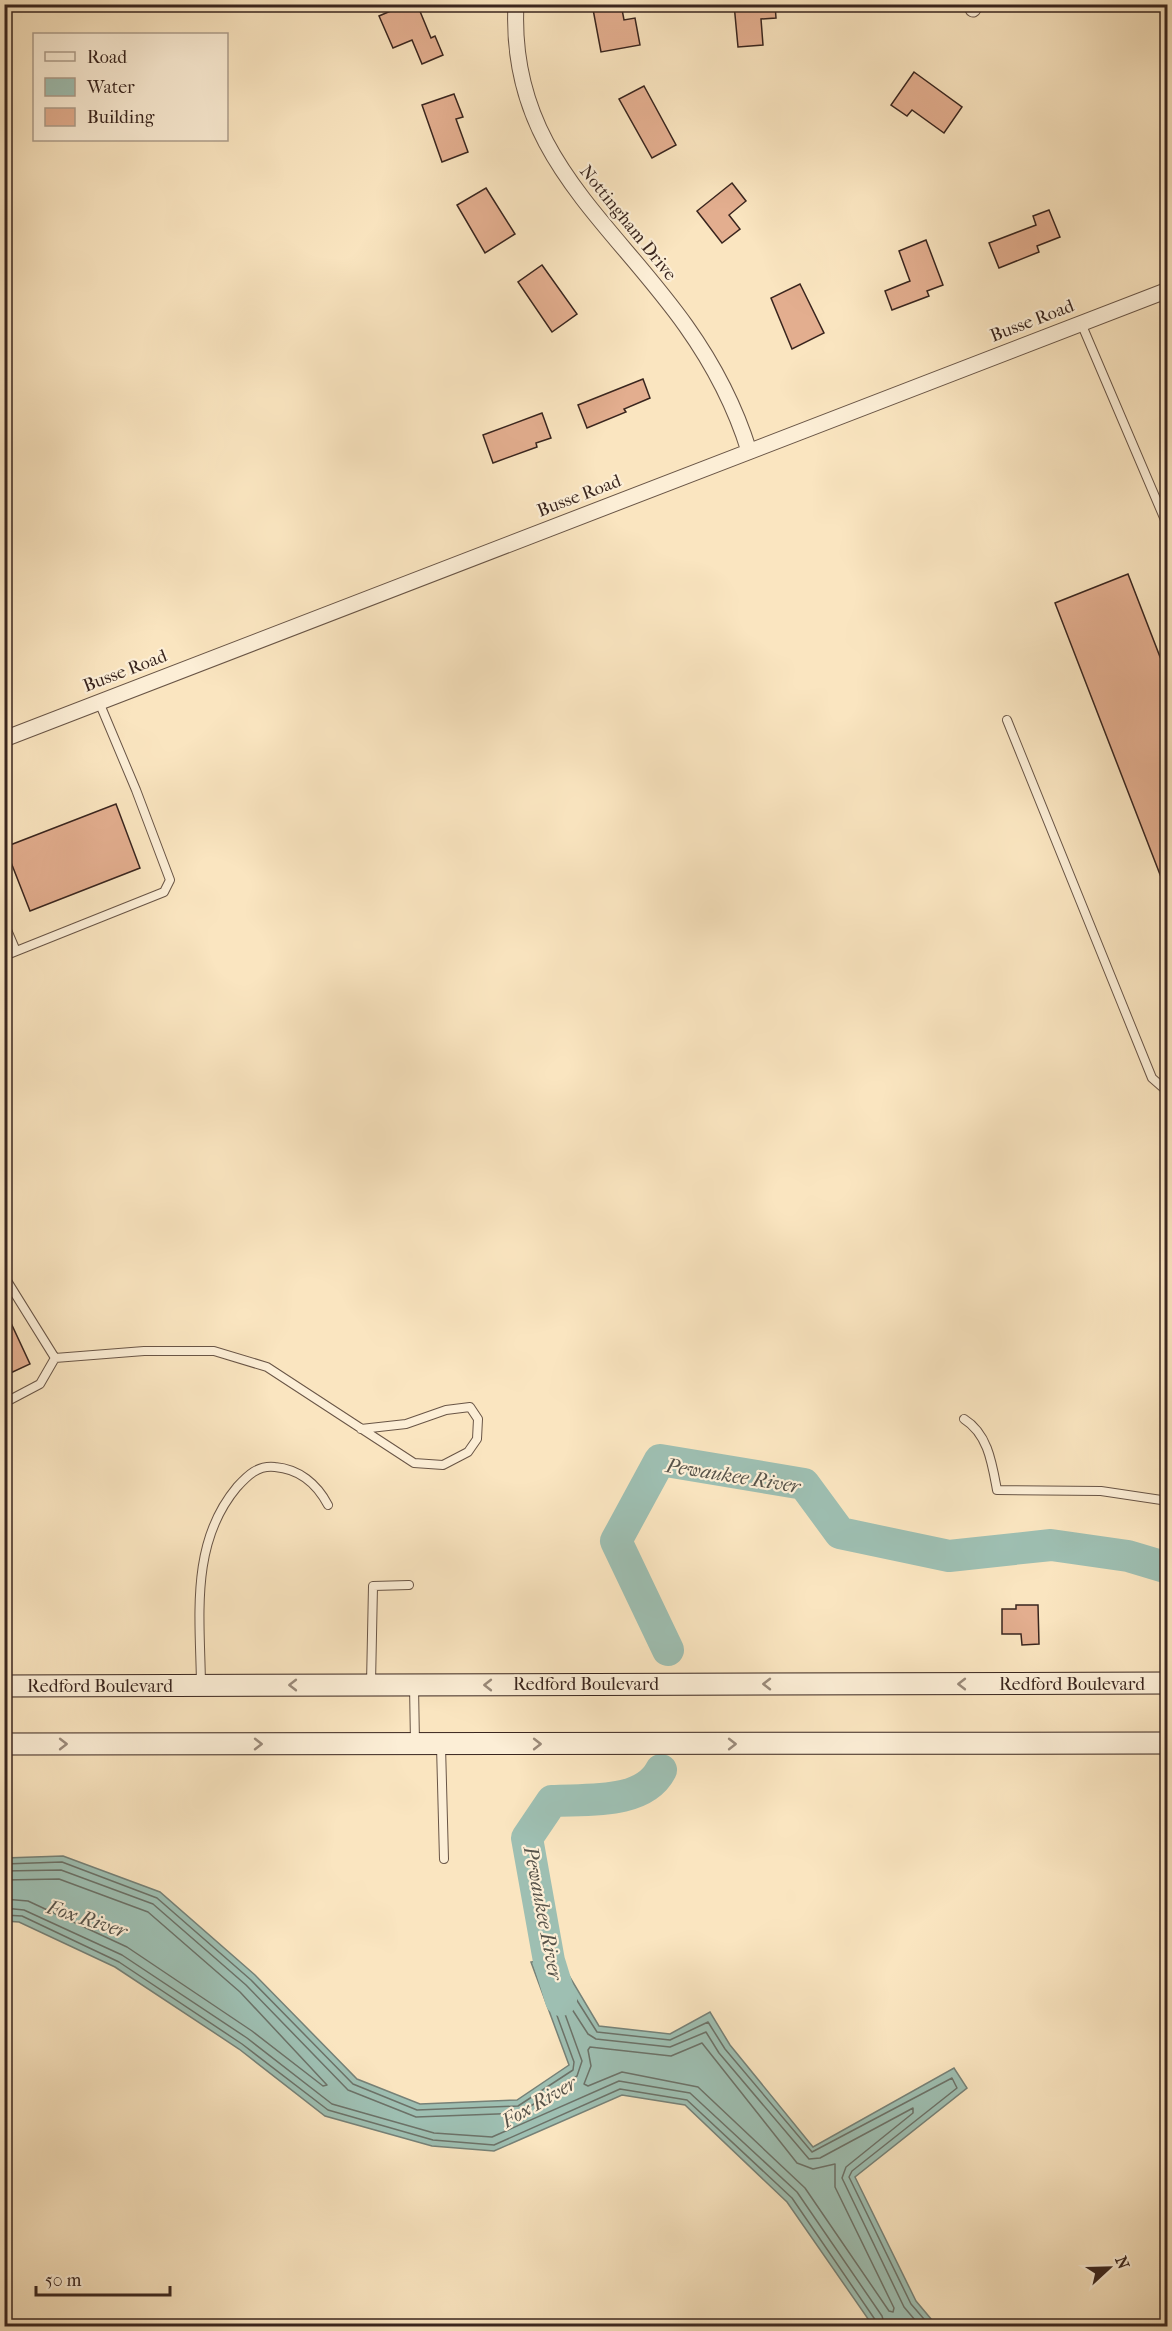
<svg xmlns="http://www.w3.org/2000/svg" width="1172" height="2331" viewBox="0 0 1172 2331" font-family="'IM FELL French Canon',serif">
  <style>
    .water { fill: #9ebfb2; stroke: #768177; stroke-width: 1.5 }
    .lines { fill: none; stroke-linecap: round; stroke-linejoin: round }
    .shore { stroke: #6c7268; stroke-width: 1.5 }
    .river { stroke: #9ebfb2; stroke-width: 32 }
    .building { fill: #e3ae8f; stroke: #39251e; stroke-width: 1.5 }
    .service-casing { stroke: #695546; stroke-width: 10 }
    .minor-casing { stroke: #695546; stroke-width: 17 }
    .secondary-casing { stroke: #39251e; stroke-width: 23 }
    .service { stroke: #fceed6; stroke-width: 8 }
    .minor { stroke: #fceed6; stroke-width: 15 }
    .secondary { stroke: #fceed6; stroke-width: 21 }
    .oneway { stroke: #9a8a7a }
    .labels { text-anchor: middle; dominant-baseline: central; stroke-width: 4.5; stroke-linejoin: round; paint-order: stroke }
    .street-label { font-size: 18px; fill: #39251e; stroke: #fceed6 }
    .water-label { font-size: 20px; font-style: italic; fill: #57534a; stroke: #fceed6 }
  </style>
  <rect width="100%" height="100%" fill="#fae5c0"/>
  <filter id="stains"><feTurbulence type="fractalNoise" baseFrequency=".00333" numOctaves="4"/><feColorMatrix values="0 0 0 0 .2 0 0 0 0 .09 0 0 0 0 .02 0 0 0 .5 -.17"/></filter>
  <radialGradient id="worn" r=".72"><stop offset=".6" stop-color="#630" stop-opacity="0"/><stop offset="1" stop-color="#630" stop-opacity=".3"/></radialGradient>
  <path class="water" d="M63,1856L160,1892L255,1975L357,2079L420,2104L517,2100L569,2065L531,1962L558,1957L599,2026L670,2034L710,2012L730,2045L813,2147L954,2068L967,2088L855,2177L916,2301L937,2326H873L787,2202L685,2105L622,2095L494,2151L432,2146L325,2116L239,2049L115,1967L19,1922L5,1921V1858Z"/>
  <g class="lines">
    <path class="shore" d="M4,1864L62,1862L157,1898L251,1980L353,2084L417,2110L518,2106L573,2070L574,2062L540,1969L542,1966L554,1964L597,2032L670,2040L708,2022L725,2049L812,2152L952,2078L957,2088L852,2171L849,2177L911,2304L930,2326
      M4,1871L61,1870L153,1904L246,1985L348,2090L416,2117L520,2113L577,2076L582,2061L557,1992L559,1989L588,2034L596,2039L670,2047L706,2032L719,2053L809,2159L820,2158L913,2108V2113L846,2167L842,2178L904,2307L920,2326
      M4,1880L59,1879L148,1912L240,1992L327,2085L323,2086L252,2031L127,1947L28,1901L4,1899
      M4,1908L24,1910L122,1955L247,2038L332,2104L434,2133L492,2137L619,2081L690,2093L797,2192L882,2316L885,2326
      M4,1915L22,1916L119,1962L242,2044L328,2110L433,2140L494,2145L620,2089L687,2100L792,2198L876,2321L877,2326
      M702,2043L797,2163L813,2169L835,2164V2187L894,2308L893,2312L889,2311L805,2188L698,2087L622,2072L588,2086L584,2084L591,2066L588,2050L590,2047L671,2056Z"/>
    <path class="river" d="M668,1650L616,1541L660,1460L804,1484L840,1533L949,1556L1051,1545L1128,1556L1168,1568
      M561,2000L549,1961L527,1838L552,1801C586,1799 643,1805 661,1770"/>
  </g>
  <path class="building" d="M407,4H417L431,38L435,36L443,55L422,64L412,40L393,48L379,16Z
    M592,4H621L624,20L635,18L640,45L601,52Z
    M734,4H775L776,18L761,19L763,45L738,47Z
    M914,72L962,107L944,133L912,110L907,116L891,105Z
    M644,86L676,145L652,158L619,99Z
    M454,94L463,117L456,119L468,152L442,162L422,105Z
    M732,183L746,201L729,215L740,229L722,243L697,211Z
    M486,188L515,234L485,253L457,205Z
    M1049,210L1060,237L1037,246L1039,252L999,268L989,243L1036,225L1033,216Z
    M926,240L943,285L927,291L929,296L892,310L885,291L910,281L899,251Z
    M542,265L577,314L552,332L518,282Z
    M800,284L824,333L792,349L771,298Z
    M643,379L650,398L624,409L626,412L587,428L578,405Z
    M542,413L551,438L536,443L537,447L493,463L483,435Z
    M1128,574L1167,675L1166,890L1055,603Z
    M116,804L140,868L30,911L5,847Z
    M4,1308L30,1364L4,1376Z
    M1016,1605H1038L1039,1644L1022,1645L1021,1634H1002V1609H1016Z"/>
  <g class="lines">
    <g class="service-casing">
      <path id="service" d="M1081,323L1168,527
        M1007,720L1152,1078L1168,1092
        M4,923L16,951
        M4,956L164,892L170,880L136,790L99,702
        M4,1276L55,1358L40,1384L4,1403
        M55,1358L144,1351H214L267,1367L414,1463L443,1465L468,1452L477,1439L478,1419L470,1407L446,1410L406,1424L361,1429
        M964,1419C988,1434 992,1463 997,1490L1101,1491L1168,1501
        M371,1683L373,1586L409,1585
        M201,1684C200,1615 190,1543 237,1487C248,1475 258,1465 275,1467C299,1469 317,1484 328,1505
        M414,1686L415,1743
        M441,1746L444,1859"/>
    </g>
    <g class="minor-casing">
      <path id="minor" d="M516,4C508,152 610,219 686,326C713,364 735,406 749,451
        M971,4L973,9
        M4,739L1168,290"/>
    </g>
    <g class="secondary-casing">
      <path id="secondary" d="M4,1686L1168,1683
        M4,1744L1168,1743"/>
    </g>
    <use href="#service" class="service"/>
    <use href="#minor" class="minor"/>
    <use href="#secondary" class="secondary"/>
  </g>
  <defs><path id="oneway-chevron" d="M-2-3.5L2.5 0L-2 3.5" fill="none" stroke-width="1.6" stroke-linecap="round" stroke-linejoin="round" transform="scale(1.5)"/></defs>
  <g class="oneway">
    <use href="#oneway-chevron" transform="translate(767 1684) rotate(180)"/>
    <use href="#oneway-chevron" transform="translate(962 1684) rotate(180)"/>
    <use href="#oneway-chevron" transform="translate(293 1685) rotate(180)"/>
    <use href="#oneway-chevron" transform="translate(488 1685) rotate(180)"/>
    <use href="#oneway-chevron" transform="translate(63 1744)"/>
    <use href="#oneway-chevron" transform="translate(258 1744)"/>
    <use href="#oneway-chevron" transform="translate(537 1744)"/>
    <use href="#oneway-chevron" transform="translate(732 1744)"/>
  </g>
  <g class="labels">
    <g class="street-label">
      <text transform="translate(628 223) rotate(51)">Nottingham Drive</text>
      <text transform="translate(1032 321) rotate(-21)">Busse Road</text>
      <text transform="translate(579 496) rotate(-21)">Busse Road</text>
      <text transform="translate(125 671) rotate(-21)">Busse Road</text>
      <text x="586" y="1684">Redford Boulevard</text>
      <text x="1072" y="1684">Redford Boulevard</text>
      <text x="100" y="1686">Redford Boulevard</text>
    </g>
    <g class="water-label">
      <text transform="translate(733 1476) rotate(9)">Pewaukee River</text>
      <text transform="translate(543 1913) rotate(79)">Pewaukee River</text>
      <text transform="translate(87 1919) rotate(18)">Fox River</text>
      <text transform="translate(539 2102) rotate(-30)">Fox River</text>
    </g>
  </g>
  <rect width="1172" height="2331" fill="none" stroke="#fae5c0" stroke-width="24"/>
  <rect x="6" y="6" width="1160" height="2319" fill="none" stroke="#39251e" stroke-width="3"/>
  <rect x="12" y="12" width="1148" height="2307" fill="none" stroke="#39251e" stroke-width="1.5"/>
  <rect x="33" y="33" width="195" height="108" fill="#fceed6" stroke="#ae9e8c" stroke-width="1.5"/>
  <rect x="45" y="52" width="30" height="9" fill="#fceed6" stroke="#ae9e8c" stroke-width="1.5"/>
  <text x="87" y="63" font-size="18" fill="#39251e">Road</text>
  <rect x="45" y="78" width="30" height="18" fill="#9ebfb2" stroke="#ae9e8c" stroke-width="1.5"/>
  <text x="87" y="93" font-size="18" fill="#39251e">Water</text>
  <rect x="45" y="108" width="30" height="18" fill="#e3ae8f" stroke="#ae9e8c" stroke-width="1.5"/>
  <text x="87" y="123" font-size="18" fill="#39251e">Building</text>
  <g transform="translate(1109 2268) rotate(68)" stroke="#fceed6" stroke-width="4.5" paint-order="stroke">
  <path d="M0-4.5L10 22L0 15L-10 22Z" fill="#39251e"/>
  <text y="-9" font-size="16" font-weight="bold" text-anchor="middle" fill="#39251e">N</text>
  </g>
  <path d="M36 2286v9h134v-9" fill="none" stroke="#39251e" stroke-width="3"/>
  <text x="45" y="2286" font-size="18" fill="#39251e" stroke="#fceed6" stroke-width="4.5" paint-order="stroke">50 m</text>
  <rect width="100%" height="100%" filter="url(#stains)"/>
  <rect width="100%" height="100%" fill="url(#worn)"/>
</svg>
